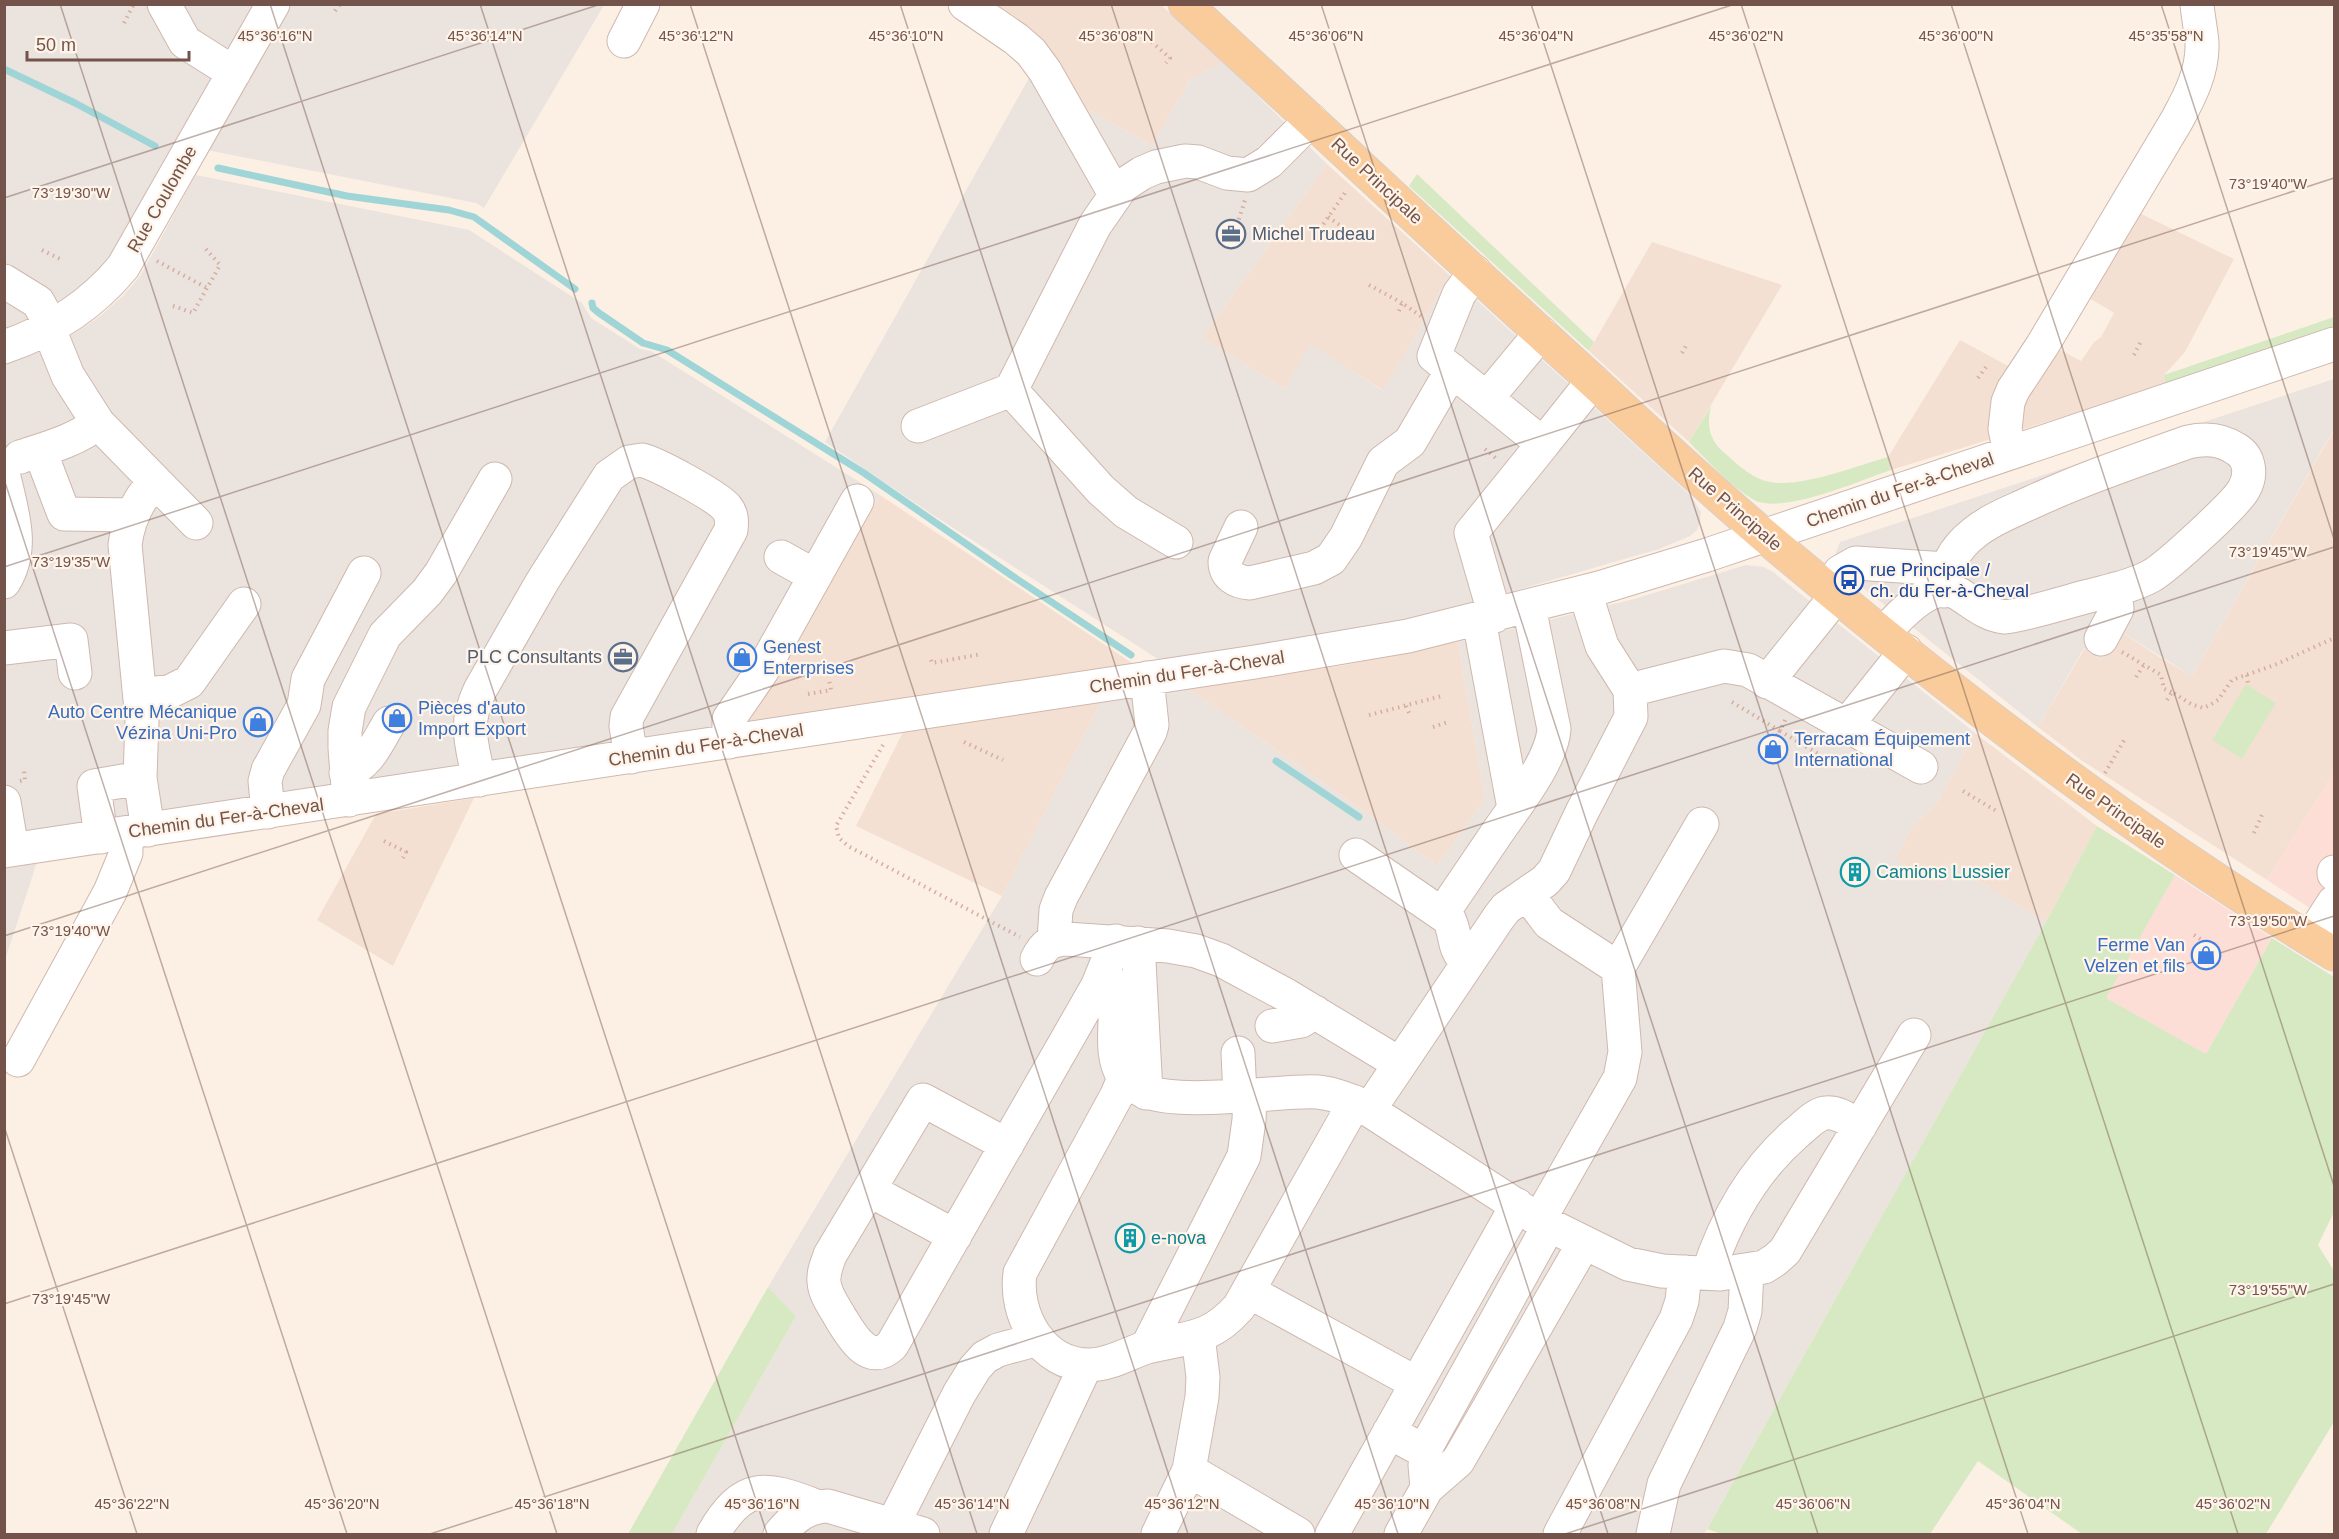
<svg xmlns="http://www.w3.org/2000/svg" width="2339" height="1539" viewBox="0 0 2339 1539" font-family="Helvetica,sans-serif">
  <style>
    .residential { fill: #f4e0d2 }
    .commercial { fill: #fcded7 }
    .industrial { fill: #ebe3de }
    .green { fill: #d7e9c2 }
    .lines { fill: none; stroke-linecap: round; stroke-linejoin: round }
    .stream { stroke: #9fd5d7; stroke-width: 7 }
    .minor-casing { stroke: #cfb8ad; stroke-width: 35 }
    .major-casing { stroke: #d8cfcc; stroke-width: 35 }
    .path { stroke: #d6ad9f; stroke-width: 4; stroke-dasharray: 1.5 4.5; stroke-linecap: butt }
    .minor { stroke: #fff; stroke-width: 33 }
    .major { stroke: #facc9c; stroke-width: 33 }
    .ticks { fill: none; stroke: #74544a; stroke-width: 1.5; stroke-opacity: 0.45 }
    .labels { text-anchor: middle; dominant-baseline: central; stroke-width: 4.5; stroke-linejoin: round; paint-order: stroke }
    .street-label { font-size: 18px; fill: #74544a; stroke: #fff4ea }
    .service-label { font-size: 18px; fill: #4e5e75; stroke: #fff4ea; text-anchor: start }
    .transit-label { font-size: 18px; fill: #164399; stroke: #fff4ea; text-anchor: start }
    .shop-label { font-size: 18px; fill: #366cbe; stroke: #fff4ea; text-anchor: start }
    .culture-label { font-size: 18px; fill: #0d838f; stroke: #fff4ea; text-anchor: start }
    .ticks-label { font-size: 15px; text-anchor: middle; fill: #74544a; stroke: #fff4ea; stroke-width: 4.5; stroke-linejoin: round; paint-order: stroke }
  </style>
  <rect width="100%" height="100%" fill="#fcf0e4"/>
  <path class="residential" d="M975,5H1161L1223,62L1190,80L1152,146L1069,98Z
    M1327,164L1446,272V280L1441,289L1402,360L1383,390L1310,345L1285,389L1202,338Z
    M2129,208L2234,259L2185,352L2164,375L2165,385L1891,470L1888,457L1960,340L2010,367L2051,345L2081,361L2094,342L2101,337L2114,313L2079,292Z
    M1652,242L1782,285L1689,442L1589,351Z
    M2334,430V772L2267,880L2081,760L2038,727L2085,648L2101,660L2120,631L2161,658L2192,676Z
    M880,495L1135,665L748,724Z
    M1458,642L1485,799L1437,866L1367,813L1187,688L1345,665Z
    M1102,700L1002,896L856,826L903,732Z
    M1975,733L2097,826L2046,922L1949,864L1938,884L1895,859L1913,825L1937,803Z
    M474,798L393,966L317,920L376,814Z"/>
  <path class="commercial" d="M2334,772V924L2267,880Z
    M2175,875L2272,938L2206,1054L2105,998Z"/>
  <path class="industrial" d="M5,5H257L117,246L101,269L63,303L5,332Z
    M288,5H604L484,208L476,203L207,150Z
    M1042,55L1069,98L1152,146L1190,80L1223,62L1327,164L1202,338L1285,389L1310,344L1382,390L1402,360L1441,289L1446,280V272L1691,496L1701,512L1700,522L1697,530L1690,536L1659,549L1438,613L1326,636L1161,661L930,513L825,442Z
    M196,175L469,230L582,303L591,318L640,349L651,351L880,495L748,724L5,836L4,362L52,346L78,331L99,317L124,295L140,276Z
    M2334,379V429L2192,676L2120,631L2101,660L2084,648L2038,727L1832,563L1840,542Z
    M1746,565L1764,567L1773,572L1975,733L1937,803L1913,825L1895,859L1938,884L1949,864L2046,922L1704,1534H672L796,1316L768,1287L1002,896L1102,700L1187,688L1367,813L1437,866L1485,799L1458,642L1634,599Z
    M37,862L5,960V866Z"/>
  <path class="green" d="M1417,174L1594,342L1589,351L1409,186Z
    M2334,317V326L2165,385L2164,375Z
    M1711,406C1706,428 1710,441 1727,455C1739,466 1753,479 1770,482C1801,488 1856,466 1888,457L1891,470C1861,480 1782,515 1754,500C1730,486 1709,462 1689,442Z
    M2246,684L2276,703L2242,759L2212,740Z
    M2097,826L2175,875L2106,998L2206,1054L2272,938L2334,977V1212L2318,1245L2334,1271V1422L2266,1534H2082L1978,1461L1930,1534H1722L1707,1529L2046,922Z
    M768,1287L796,1316L672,1534H628Z"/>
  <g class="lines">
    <path class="stream" d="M4,69L75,103L155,146
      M218,168L347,196L449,210L474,217L575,289
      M592,303L593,308L599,313L643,343L667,350L864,473L1011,575L1131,655
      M1276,761L1359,817"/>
    <g class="minor-casing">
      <path id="minor" d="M164,4L185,42L234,73
        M965,4L1016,39L1031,52L1045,71L1115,194
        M624,41L643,4
        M1475,272L1459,294L1434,356L1543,444L1593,381
        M4,281L38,302L52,327
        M49,329L68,376L98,423L196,523
        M4,347C51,331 91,306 123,267L273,4
        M1487,398L1541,333
        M918,426L1011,390
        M40,451L64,514L133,515
        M2010,453L2005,429L2008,402L2013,390L2042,346L2177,120C2190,96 2203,71 2202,43C2201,30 2198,17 2197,4
        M20,457C47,448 75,441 98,423
        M4,477C12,513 25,548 4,582
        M1241,527L1225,561C1225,576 1236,582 1250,583L1314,568L1331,559L1346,537L1383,462L1410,442L1452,370
        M1176,542L1126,512L1101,490L1011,390L1095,225L1122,186L1142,173L1156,167L1185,161L1198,162L1227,173L1248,175L1269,162L1311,120
        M781,557L815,576
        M1829,589L1840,572L1856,563L1946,569
        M1495,616L1471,533L1543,444
        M1479,620L1514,808
        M1884,633C1899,616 1933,578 1959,594C1975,604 1986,615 2005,617C2032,613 2059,604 2085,597C2107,591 2131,587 2151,576C2167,567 2236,504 2244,489C2252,475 2250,457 2236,449C2221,439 2206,438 2188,442C2135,461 2082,479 2030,503C2011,512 1991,519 1974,533C1955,548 1944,567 1944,591
        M2101,639L2117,609L2115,589
        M4,648L71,640L75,673
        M1767,682L1837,595
        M1630,690L1724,666L1748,670L1921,767
        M140,695L171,691L189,682L244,604
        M1846,726L1906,651
        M729,742V719L762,671L857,501
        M346,773C369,764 377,743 389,723
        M140,778L142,720L125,545C128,521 138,499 155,481
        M479,780C472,743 463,726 480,690L542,582L609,476L629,462L642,460C657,464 715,495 726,507C732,514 732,521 731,530L627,717L626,726L631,757
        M349,800L345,748V731L349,707L385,635L427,592L441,573L495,479
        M4,802L12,849
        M268,812L265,781L268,770L304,705L308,679L364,573
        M101,837L94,786L140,778L148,830
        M4,851L1255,662L1408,636L1599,588L1707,555L2334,344
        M1356,855L1449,919C1457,936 1452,947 1467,963
        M2334,872V874
        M1527,894L1549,923L1618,968
        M1442,914C1461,886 1480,858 1499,830C1517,804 1552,760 1554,729L1529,607
        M2310,939L2334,902
        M1054,940L1056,910L1061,897L1150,732L1152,725L1147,678
        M1138,943L1146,1093
        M1037,959C1044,945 1050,940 1066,939L1168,946L1196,951L1221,960L1286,995L1400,1064
        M1104,970C1109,980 1114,989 1115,1000C1117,1024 1109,1054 1123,1076C1146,1115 1276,1089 1318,1092C1337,1094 1353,1101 1369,1110L1539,1220L1628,1264L1662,1271L1720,1274L1764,1267L1775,1260L1785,1251L1914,1035
        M1272,1026L1301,1021L1315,1012
        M1238,1053L1240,1096
        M18,1060L110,892L126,853V833
        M1124,1078L1117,1095L1020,1273C1014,1315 1042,1365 1089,1365C1109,1365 1129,1353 1147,1347L1244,1156L1249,1120L1250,1095
        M1369,1110L1499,917L1506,908L1545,881L1554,871L1582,812L1631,717L1630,690L1602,646L1585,592
        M1007,1145L923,1100L830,1255C827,1264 823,1272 824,1282C825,1295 834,1306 840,1317C851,1335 869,1368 892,1345L1097,987L1116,941
        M869,1190L955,1236
        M1539,1220L1620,1078L1625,1052L1618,968L1702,824
        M1708,1273C1725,1221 1753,1171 1795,1134C1804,1127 1814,1115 1825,1113C1838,1111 1850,1121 1860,1126
        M1248,1291L1416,1383
        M1147,1347C1187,1337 1209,1341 1239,1307L1355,1102
        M1389,1432L1424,1451L1549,1225
        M1189,1470L1298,1534
        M1427,1488L1458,1461L1584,1243
        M713,1534C743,1482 765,1486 816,1506
        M780,1534C793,1518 807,1506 828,1506L923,1534
        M888,1534L959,1394L975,1368L985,1357L998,1350L1038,1339
        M1006,1534L1086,1365
        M1158,1534L1189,1470L1202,1397L1203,1377L1198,1336
        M1332,1534L1517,1205
        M1401,1534L1427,1488L1425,1465
        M1560,1534L1676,1319L1682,1301L1685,1272
        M1653,1534L1664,1484L1740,1328L1745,1311L1747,1271"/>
    </g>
    <g class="major-casing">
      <path id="major" d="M1185,4C1318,126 1449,250 1582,371C1643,427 1703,484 1766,537C1945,689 2133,833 2334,954"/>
    </g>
    <path class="path" d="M335,11L340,4
      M124,23L134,4
      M1147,38L1170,58L1166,63
      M1328,217L1354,235
      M1237,225L1245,200
      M1320,229L1347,190
      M42,250L60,259
      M157,261L207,288
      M1369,285L1402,303
      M173,306L193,313L220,265L204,247
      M1399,311L1402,303L1422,317
      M1682,353L1687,344
      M2134,355L2142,339
      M1978,378L1986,367
      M1485,449L1498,460
      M2122,652L2161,675L2164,689L2172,692
      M931,660L932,663L982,654
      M2247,675L2248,685
      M2136,677L2144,665
      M808,694L831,690L829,680
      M2167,700L2172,692L2191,704L2203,708L2208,706L2218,700L2232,680L2277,664L2334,638
      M1732,702L1780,731L1774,739
      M1406,706L1410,715
      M1369,715L1442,696
      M1785,720L1780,731L1820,755
      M1433,727L1448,722
      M964,742L1003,760
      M883,745L836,826L839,838L848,846L1020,937
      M2105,773L2126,737
      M20,781L25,780L24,769
      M1963,791L1998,812
      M2254,833L2262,815
      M384,841L406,852L403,858
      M2194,935L2211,946L2209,949"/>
    <use href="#minor" class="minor"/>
    <use href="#major" class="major"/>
  </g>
  <path class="ticks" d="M60,4L557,1534M270,4L767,1534M480,4L977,1534M690,4L1188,1534M900,4L1398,1534M1111,4L1608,1534M1321,4L1818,1534M1531,4L2028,1534M1741,4L2238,1534M1951,4L2334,1186M2161,4L2334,539M4,198L601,4M4,479L347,1534M4,567L1735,4M4,936L2334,178M4,1126L137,1534M4,1304L2334,547M430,1534L2334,916M1565,1534L2334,1284"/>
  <defs>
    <g id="office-ring" transform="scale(1.5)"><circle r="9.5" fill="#fff4ea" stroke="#5c6f8a" stroke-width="1.5"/><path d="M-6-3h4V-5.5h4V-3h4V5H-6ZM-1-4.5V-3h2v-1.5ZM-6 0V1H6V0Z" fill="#5c6f8a"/></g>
    <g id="bus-ring" transform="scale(1.5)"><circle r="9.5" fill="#fff4ea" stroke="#1a4fb4" stroke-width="1.5"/><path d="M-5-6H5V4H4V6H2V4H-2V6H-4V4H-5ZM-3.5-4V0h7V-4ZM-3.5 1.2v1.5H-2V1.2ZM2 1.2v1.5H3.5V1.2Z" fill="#1a4fb4"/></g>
    <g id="shop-ring" transform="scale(1.5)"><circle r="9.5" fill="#fff4ea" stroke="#3f7fe0" stroke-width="1.5"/><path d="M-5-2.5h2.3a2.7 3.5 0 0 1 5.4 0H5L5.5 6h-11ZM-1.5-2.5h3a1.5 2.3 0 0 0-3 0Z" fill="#3f7fe0"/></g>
    <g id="building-ring" transform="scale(1.5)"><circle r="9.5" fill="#fff4ea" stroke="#0f9aa8" stroke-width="1.5"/><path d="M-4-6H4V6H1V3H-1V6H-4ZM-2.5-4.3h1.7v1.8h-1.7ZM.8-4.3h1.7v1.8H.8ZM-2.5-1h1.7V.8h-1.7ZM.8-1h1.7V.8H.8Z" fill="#0f9aa8"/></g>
  </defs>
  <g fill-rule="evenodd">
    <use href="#office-ring" x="1231" y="234"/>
    <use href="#bus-ring" x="1849" y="580"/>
    <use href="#office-ring" x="623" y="657"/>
    <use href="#shop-ring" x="742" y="657"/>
    <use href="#shop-ring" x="397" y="718"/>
    <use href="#shop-ring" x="258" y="722"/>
    <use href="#shop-ring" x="1773" y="749"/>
    <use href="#building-ring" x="1855" y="872"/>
    <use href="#shop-ring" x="2206" y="955"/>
    <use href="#building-ring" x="1130" y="1238"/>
  </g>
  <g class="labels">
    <g class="street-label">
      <text transform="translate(1377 181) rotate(43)">Rue Principale</text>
      <text transform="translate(162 199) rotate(-60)">Rue Coulombe</text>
      <text transform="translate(1900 490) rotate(-19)">Chemin du Fer-à-Cheval</text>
      <text transform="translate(1735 509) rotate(41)">Rue Principale</text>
      <text transform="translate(1187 672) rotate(-9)">Chemin du Fer-à-Cheval</text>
      <text transform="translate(706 745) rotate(-9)">Chemin du Fer-à-Cheval</text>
      <text transform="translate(2116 811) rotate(35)">Rue Principale</text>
      <text transform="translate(226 818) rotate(-8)">Chemin du Fer-à-Cheval</text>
    </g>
    <g class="service-label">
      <text x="1252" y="234">Michel Trudeau</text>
      <text x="602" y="657" text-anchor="end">PLC Consultants</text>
    </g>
    <g class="transit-label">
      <text x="1870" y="570">rue Principale /<tspan x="1870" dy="21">ch. du Fer-à-Cheval</tspan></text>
    </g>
    <g class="shop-label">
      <text x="763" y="647">Genest<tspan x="763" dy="21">Enterprises</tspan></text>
      <text x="418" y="708">Pièces d'auto<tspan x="418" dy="21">Import Export</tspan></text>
      <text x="237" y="712" text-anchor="end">Auto Centre Mécanique<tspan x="237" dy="21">Vézina Uni-Pro</tspan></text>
      <text x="1794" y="739">Terracam Équipement<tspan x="1794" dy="21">International</tspan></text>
      <text x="2185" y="945" text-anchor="end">Ferme Van<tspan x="2185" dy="21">Velzen et fils</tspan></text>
    </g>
    <g class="culture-label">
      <text x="1876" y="872">Camions Lussier</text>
      <text x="1151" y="1238">e-nova</text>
    </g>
  </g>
  <g class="ticks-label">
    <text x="275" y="41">45°36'16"N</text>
    <text x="485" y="41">45°36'14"N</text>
    <text x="696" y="41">45°36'12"N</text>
    <text x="906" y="41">45°36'10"N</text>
    <text x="1116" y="41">45°36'08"N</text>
    <text x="1326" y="41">45°36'06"N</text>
    <text x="1536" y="41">45°36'04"N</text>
    <text x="1746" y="41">45°36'02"N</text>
    <text x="1956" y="41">45°36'00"N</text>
    <text x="2166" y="41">45°35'58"N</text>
    <text x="2268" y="189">73°19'40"W</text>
    <text x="71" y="198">73°19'30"W</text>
    <text x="2268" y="557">73°19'45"W</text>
    <text x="71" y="567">73°19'35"W</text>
    <text x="2268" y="926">73°19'50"W</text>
    <text x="71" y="936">73°19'40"W</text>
    <text x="2268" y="1295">73°19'55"W</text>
    <text x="71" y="1304">73°19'45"W</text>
    <text x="132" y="1509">45°36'22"N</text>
    <text x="342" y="1509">45°36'20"N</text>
    <text x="552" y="1509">45°36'18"N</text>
    <text x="762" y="1509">45°36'16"N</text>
    <text x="972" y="1509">45°36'14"N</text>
    <text x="1182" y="1509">45°36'12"N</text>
    <text x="1392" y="1509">45°36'10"N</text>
    <text x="1603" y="1509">45°36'08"N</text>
    <text x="1813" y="1509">45°36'06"N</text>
    <text x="2023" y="1509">45°36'04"N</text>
    <text x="2233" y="1509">45°36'02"N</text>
  </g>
  <rect width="2339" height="1539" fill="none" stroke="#74544a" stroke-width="12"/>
  <path d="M27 51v9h162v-9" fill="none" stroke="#74544a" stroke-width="3"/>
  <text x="36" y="51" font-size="18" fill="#74544a" stroke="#fff4ea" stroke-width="4.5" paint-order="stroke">50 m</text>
</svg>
